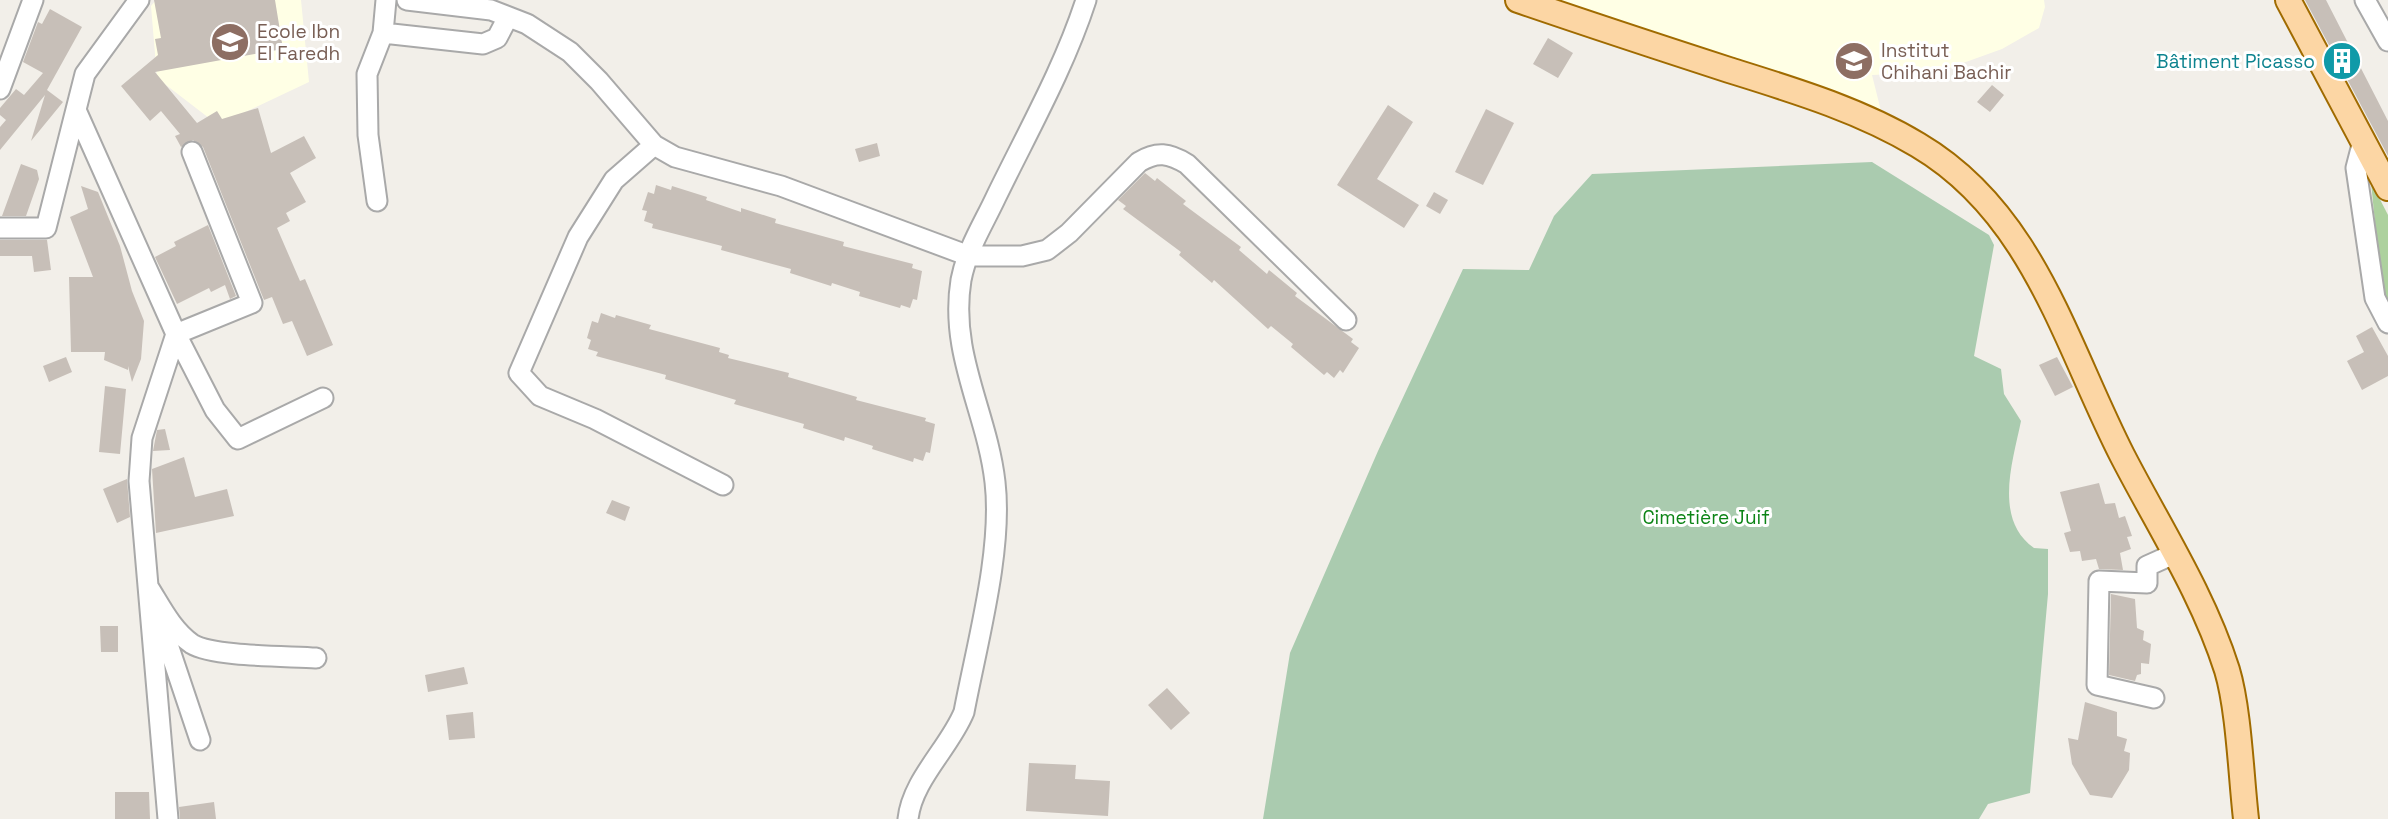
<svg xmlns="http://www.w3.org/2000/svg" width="2388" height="819" viewBox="0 0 2388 819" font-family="'Space Grotesk',sans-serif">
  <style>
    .education { fill: #ffffe5 }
    .forest { fill: #add19e }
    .cemetery { fill: #aacbaf }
    .building { fill: #c7bfb8 }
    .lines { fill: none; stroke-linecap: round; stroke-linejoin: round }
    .minor-casing { stroke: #a9a9a9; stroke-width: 23 }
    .major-casing { stroke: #a06b00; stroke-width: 28 }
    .minor { stroke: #fff; stroke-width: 19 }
    .major { stroke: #fcd6a4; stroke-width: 24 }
    .labels { text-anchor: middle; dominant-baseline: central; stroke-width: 6; stroke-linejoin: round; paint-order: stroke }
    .education-label { font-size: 19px; fill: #785e54; stroke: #fff; text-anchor: start }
    .culture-label { font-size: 19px; fill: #0d838f; stroke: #fff; text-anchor: end }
    .park-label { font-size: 19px; fill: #0c8416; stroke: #fff }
  </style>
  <rect width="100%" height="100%" fill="#f2efe9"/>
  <path class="education" d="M156,0H301L309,82L218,125L157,78L151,6Z
    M1552,0H2044L2045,7L2039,28L2002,49L1938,72L1872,75L1881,111L1834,91Z"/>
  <path class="forest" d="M2371,182L2388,215V304L2382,294Z"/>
  <path class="cemetery" d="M1872,162L1989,235L1994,245L1974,356L2001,369L2004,394L2021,421C2013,461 1993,519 2034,548L2048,549V594L2030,793L1988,804L1979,819H1263L1290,653L1378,451L1463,269L1529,270L1554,216L1592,174Z"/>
  <path class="building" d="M154,0H275L283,49L155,72L197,123L217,111L222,119L258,108L271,153L304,136L316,158L290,173L306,202L286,213L290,221L277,228L300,281L305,279L333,345L307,356L292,321L283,324L272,297L264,300L203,147L193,140L181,147L175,136L180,134L161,111L150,121L121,86L158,55L155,39L161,38Z
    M2305,0H2326L2388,121V156Z
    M50,9L82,27L47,90L63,102L31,141L45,95L0,150V127L6,120L0,115V108L16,89L24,95L43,73L23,62L38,22L42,24Z
    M1548,38L1573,53L1558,78L1533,64Z
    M1992,85L2004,95L1990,112L1977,102Z
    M1388,105L1413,122L1377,179L1419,205L1404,228L1337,185Z
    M1486,109L1514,123L1483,185L1455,172Z
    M877,143L880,156L859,162L855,149Z
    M21,164L37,170L39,179L26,216H2Z
    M1145,173L1155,181L1157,178L1186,201L1183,204L1241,247L1239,250L1267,274L1269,270L1297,293L1295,296L1353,339L1351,342L1359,348L1343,373L1340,370L1334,378L1327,372L1324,375L1291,347L1293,344L1271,326L1268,329L1214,280L1212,283L1179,255L1181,252L1123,209L1126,206L1118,200Z
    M656,185L671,190L672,186L707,197L706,200L741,212V208L776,219L775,223L844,242L843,246L913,264L912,268L922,271L917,300L913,299L910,308L901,305L900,308L859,296L860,292L832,283L831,286L790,273L791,269L721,250L722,246L652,228L653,224L644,221L647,211L642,210L648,192L654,194Z
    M81,186L98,192L120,246L132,291L144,321L141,359L132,382L128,366V370L104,360L105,352H71L69,277H93L70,217L88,209Z
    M1434,192L1448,200L1440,214L1426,206Z
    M208,225L236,296L230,299L225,285L211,292L209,288L177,304L155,257L176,246L174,242Z
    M0,240H47L51,270L34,272L32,256H0Z
    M601,313L615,318L616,315L651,325L649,329L720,348L719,352L729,355L728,358L789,373L788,377L857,397L856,400L926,418L925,421L935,424L930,453L926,452L923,461L914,458L913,462L872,449L873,446L845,437L844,441L803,428L804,424L734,404L736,400L665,379L666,375L596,356L598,352L588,349L591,340L587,338L592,321L598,323Z
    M2372,327L2388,356V376L2362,390L2347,361L2364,352L2356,336Z
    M66,357L72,372L49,382L43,366Z
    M2057,357L2073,387L2055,396L2039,365Z
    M105,386L126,389L120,454L99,452Z
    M165,429L170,450L153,451L157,430Z
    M184,457L195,497L227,489L234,516L156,533L152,469Z
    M127,479L130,517L117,523L103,489Z
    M2099,483L2105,504L2115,503L2119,518L2125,516L2132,536L2127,537L2131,549L2120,553L2123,570L2099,569L2096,559L2082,561L2080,551L2070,552L2064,533L2071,531L2060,492Z
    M612,500L630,507L625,521L606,513Z
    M2111,594L2135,599L2137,628L2144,631L2143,640L2151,644L2149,664L2141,663V674L2137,675L2135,681L2109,675Z
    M100,626H118V652H101Z
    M464,667L468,684L428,692L425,675Z
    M1167,688L1190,713L1171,730L1148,705Z
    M2085,702L2117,712V736L2127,739L2124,751L2130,753L2129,770L2112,798L2090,795L2072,764L2068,738L2078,740Z
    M473,712L475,738L449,740L446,715Z
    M1029,763L1076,765L1075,779L1110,781L1108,816L1026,811Z
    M115,792H149L150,819H115Z
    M214,802L216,819H180L179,807Z"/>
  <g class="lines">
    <g class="minor-casing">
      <path id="minor" d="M407,0L491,10L527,24L570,52L599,81L654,145L675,157L781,186L969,256H1022L1047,250L1069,233L1139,162C1157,151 1169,153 1187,164L1346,320
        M2365,0L2388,41
        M383,33L483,44L497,38L508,17
        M0,89L33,0
        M76,110L176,334L215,410L238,439L323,398
        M2363,141L2356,168L2375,298L2388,323
        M654,145L614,180L578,237L519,373L540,396L595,419L723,485
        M377,201L368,135L367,74L383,33L386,0
        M0,228H46L85,74L139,0
        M2154,698L2097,685L2099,581L2147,583V566L2176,553
        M200,740L149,588C161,607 172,630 192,644C213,657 289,656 316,658
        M168,819L139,481L142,438L176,334L252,303L192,152
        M908,819C912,780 950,747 964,712C977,643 1003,550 995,482C987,412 949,354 961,280C967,249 983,225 996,197C1027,133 1064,68 1086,0"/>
    </g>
    <g class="major-casing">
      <path id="major" d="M1518,0C1588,24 1658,47 1729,70C1793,90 1860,110 1918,145C2033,213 2065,343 2122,455C2158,525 2203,594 2227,670C2239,710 2241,776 2246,819
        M2288,0L2388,188"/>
    </g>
    <use href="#minor" class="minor"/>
    <use href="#major" class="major"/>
  </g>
  <defs>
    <g id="school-disc" transform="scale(2.0125)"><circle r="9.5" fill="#8d6e63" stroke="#fff"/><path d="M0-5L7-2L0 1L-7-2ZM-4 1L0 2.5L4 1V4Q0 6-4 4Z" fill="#fff"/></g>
    <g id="university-disc" transform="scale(2.0125)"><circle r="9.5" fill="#8d6e63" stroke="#fff"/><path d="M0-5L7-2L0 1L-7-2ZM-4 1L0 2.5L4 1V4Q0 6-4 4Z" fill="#fff"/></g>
    <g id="building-disc" transform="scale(2.0125)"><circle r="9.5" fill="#0f9aa8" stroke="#fff"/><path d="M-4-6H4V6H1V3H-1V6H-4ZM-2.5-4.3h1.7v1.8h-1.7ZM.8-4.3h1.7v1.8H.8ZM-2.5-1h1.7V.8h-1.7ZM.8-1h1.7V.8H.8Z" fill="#fff"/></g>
  </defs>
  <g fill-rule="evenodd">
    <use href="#school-disc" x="230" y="42"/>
    <use href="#university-disc" x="1854" y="61"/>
    <use href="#building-disc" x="2342" y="61"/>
  </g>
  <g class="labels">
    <g class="education-label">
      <text x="257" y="31">Ecole Ibn<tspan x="257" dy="22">El Faredh</tspan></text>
      <text x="1881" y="50">Institut<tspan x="1881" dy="22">Chihani Bachir</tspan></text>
    </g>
    <g class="culture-label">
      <text x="2315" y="61">Bâtiment Picasso</text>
    </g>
    <g class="park-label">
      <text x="1706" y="517">Cimetière Juif</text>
    </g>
  </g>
</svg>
